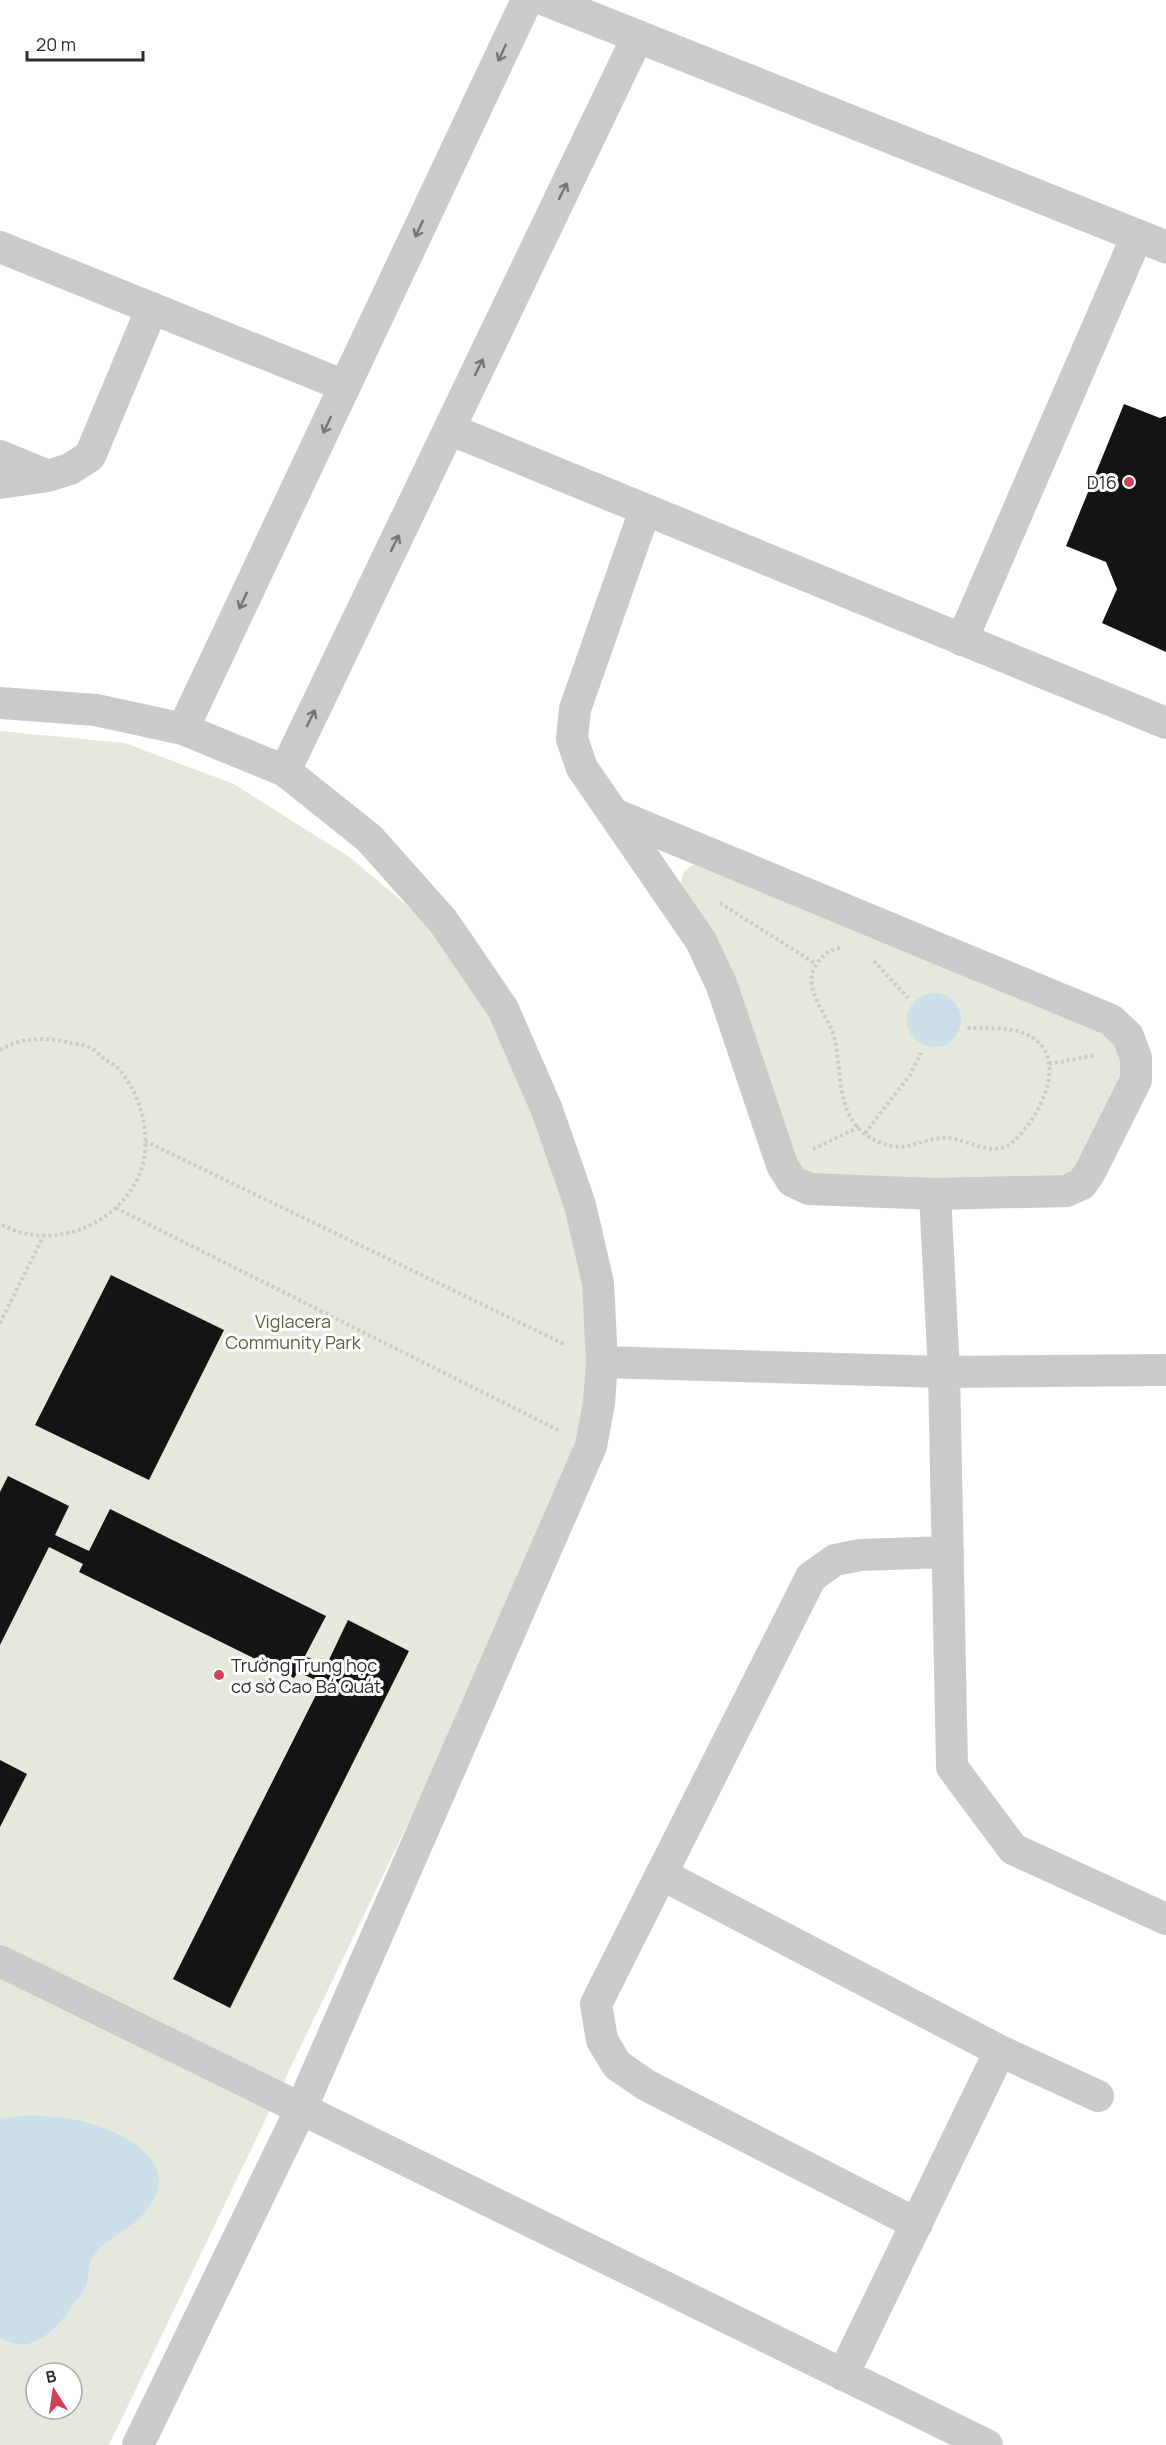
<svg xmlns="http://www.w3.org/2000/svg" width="1166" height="2445" viewBox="0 0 1166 2445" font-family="Manrope,sans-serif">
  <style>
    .green { fill: #e4e9dc; fill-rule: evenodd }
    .water { fill: #cadfe7 }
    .building { fill: #141414 }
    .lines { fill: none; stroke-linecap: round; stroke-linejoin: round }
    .path { stroke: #cacaca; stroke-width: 4; stroke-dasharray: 3 3; stroke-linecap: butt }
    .minor { stroke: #cacaca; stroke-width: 32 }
    .tertiary { stroke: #cacaca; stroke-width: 33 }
    .oneway { stroke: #747474 }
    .poi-dot { fill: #d44059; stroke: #fff; stroke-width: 2 }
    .labels { text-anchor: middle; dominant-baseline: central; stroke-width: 6; stroke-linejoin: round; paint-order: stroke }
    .poi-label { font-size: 18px; fill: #2d2d2d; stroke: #fff; text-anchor: end }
    .park-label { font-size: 18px; fill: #54643f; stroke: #fff }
  </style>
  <rect width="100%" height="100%" fill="#fff"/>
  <path class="green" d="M0,731L125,743L234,784L351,858L447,940L526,1079L588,1280L589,1447L109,2445H0ZM36,2373H72V2409H36Z
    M695,864L1114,1037L1124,1068L1078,1171L1068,1178L802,1180L680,885L684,871Z"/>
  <path class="water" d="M907 1020a27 27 0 1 1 54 0a27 27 0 1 1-54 0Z
    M32,2115C48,2117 66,2117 82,2121C115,2130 177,2155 154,2199C139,2227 115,2232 97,2251C87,2261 90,2274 86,2286C84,2292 77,2299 73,2305C58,2328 30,2359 0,2337V2118Z"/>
  <path class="building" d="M1124,404L1160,418L1166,416V652L1102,623L1117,589L1106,562L1066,546Z
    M111,1275L224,1330L149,1480L35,1425Z
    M8,1476L69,1506L55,1535L89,1551L110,1509L326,1616L305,1656L326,1666L348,1620L409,1651L230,2008L173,1979L322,1683L298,1672L294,1678L79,1572L83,1564L49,1547L0,1645V1492Z
    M0,1760L27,1774L0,1827Z"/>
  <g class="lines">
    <path class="path" d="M720,903L816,964
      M840,948C831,949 824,954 818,962C798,988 830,1014 835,1041C843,1081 835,1127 884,1144C907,1153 924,1137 946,1138C969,1138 993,1161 1015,1140C1041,1115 1072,1055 1026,1034C1009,1026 985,1029 967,1028
      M874,961L908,998
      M0,1050C20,1037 48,1037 71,1043C76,1044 83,1044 89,1047C94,1049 99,1054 103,1058C109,1062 117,1066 121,1072C144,1099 154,1147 137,1180C111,1229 49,1251 0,1224
      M1049,1064L1096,1055
      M865,1133L910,1075L921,1053
      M145,1141L566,1345
      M813,1149L859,1127
      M116,1208L558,1430
      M0,1323L44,1235"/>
    <path class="minor" d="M0,247L345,386
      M449,429L1166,723
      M0,456L46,475
      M0,483L48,476L70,469L90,456L152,308
      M962,640L1137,236
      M0,703L96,710L183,729L285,771L369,838L443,921L503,1009L547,1110L580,1205L598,1283L602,1362L599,1403L591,1446L301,2109L138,2445
      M183,729L527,0
      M285,771L638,36
      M614,814L1111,1020L1128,1036L1136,1058V1080L1091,1170L1082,1184L1066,1191L935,1194L809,1189L792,1181L782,1165L722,986L701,941L582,768L572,739L575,709L645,510
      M935,1194L944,1372L952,1767L1013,1849L1166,1919
      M602,1362L944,1372L1166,1370
      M661,1874L1000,2051L1098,2096
      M0,1961L987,2445
      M917,2224L646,2085L617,2065L602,2040L596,2004L811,1577L835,1560L860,1555L948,1552
      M843,2375L1000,2051"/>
    <path class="tertiary" d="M546,0L1166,247"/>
  </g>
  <defs><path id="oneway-shaft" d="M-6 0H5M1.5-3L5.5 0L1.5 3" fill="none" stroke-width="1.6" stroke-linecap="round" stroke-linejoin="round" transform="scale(1.5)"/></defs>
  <g class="oneway">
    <use href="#oneway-shaft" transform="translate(502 53) rotate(115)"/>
    <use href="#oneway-shaft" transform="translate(563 191) rotate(-64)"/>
    <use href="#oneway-shaft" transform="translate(419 229) rotate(115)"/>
    <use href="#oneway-shaft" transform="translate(479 367) rotate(-64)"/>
    <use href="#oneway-shaft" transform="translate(327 425) rotate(115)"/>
    <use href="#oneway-shaft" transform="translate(395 543) rotate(-64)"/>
    <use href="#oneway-shaft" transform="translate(243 601) rotate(115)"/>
    <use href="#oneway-shaft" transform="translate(311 718) rotate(-64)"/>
  </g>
  <g class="poi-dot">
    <circle cx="1129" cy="482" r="6"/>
    <circle cx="219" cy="1675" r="6"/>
  </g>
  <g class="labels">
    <g class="poi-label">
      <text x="1117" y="482">D16</text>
      <text x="231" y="1665" text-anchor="start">Trường Trung học<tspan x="231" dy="21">cơ sở Cao Bá Quát</tspan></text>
    </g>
    <g class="park-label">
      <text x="293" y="1321">Viglacera<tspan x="293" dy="21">Community Park</tspan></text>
    </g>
  </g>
  <g transform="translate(54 2391) rotate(348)"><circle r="28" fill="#ffffff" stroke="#ababab" stroke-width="1.5"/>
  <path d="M0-4.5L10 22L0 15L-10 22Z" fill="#d44059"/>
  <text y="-9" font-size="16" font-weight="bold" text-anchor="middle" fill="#2d2d2d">B</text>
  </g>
  <path d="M27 51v9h116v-9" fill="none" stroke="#2d2d2d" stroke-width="3"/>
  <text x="36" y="51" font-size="18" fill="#2d2d2d" stroke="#ffffff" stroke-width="4.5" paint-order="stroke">20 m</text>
</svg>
